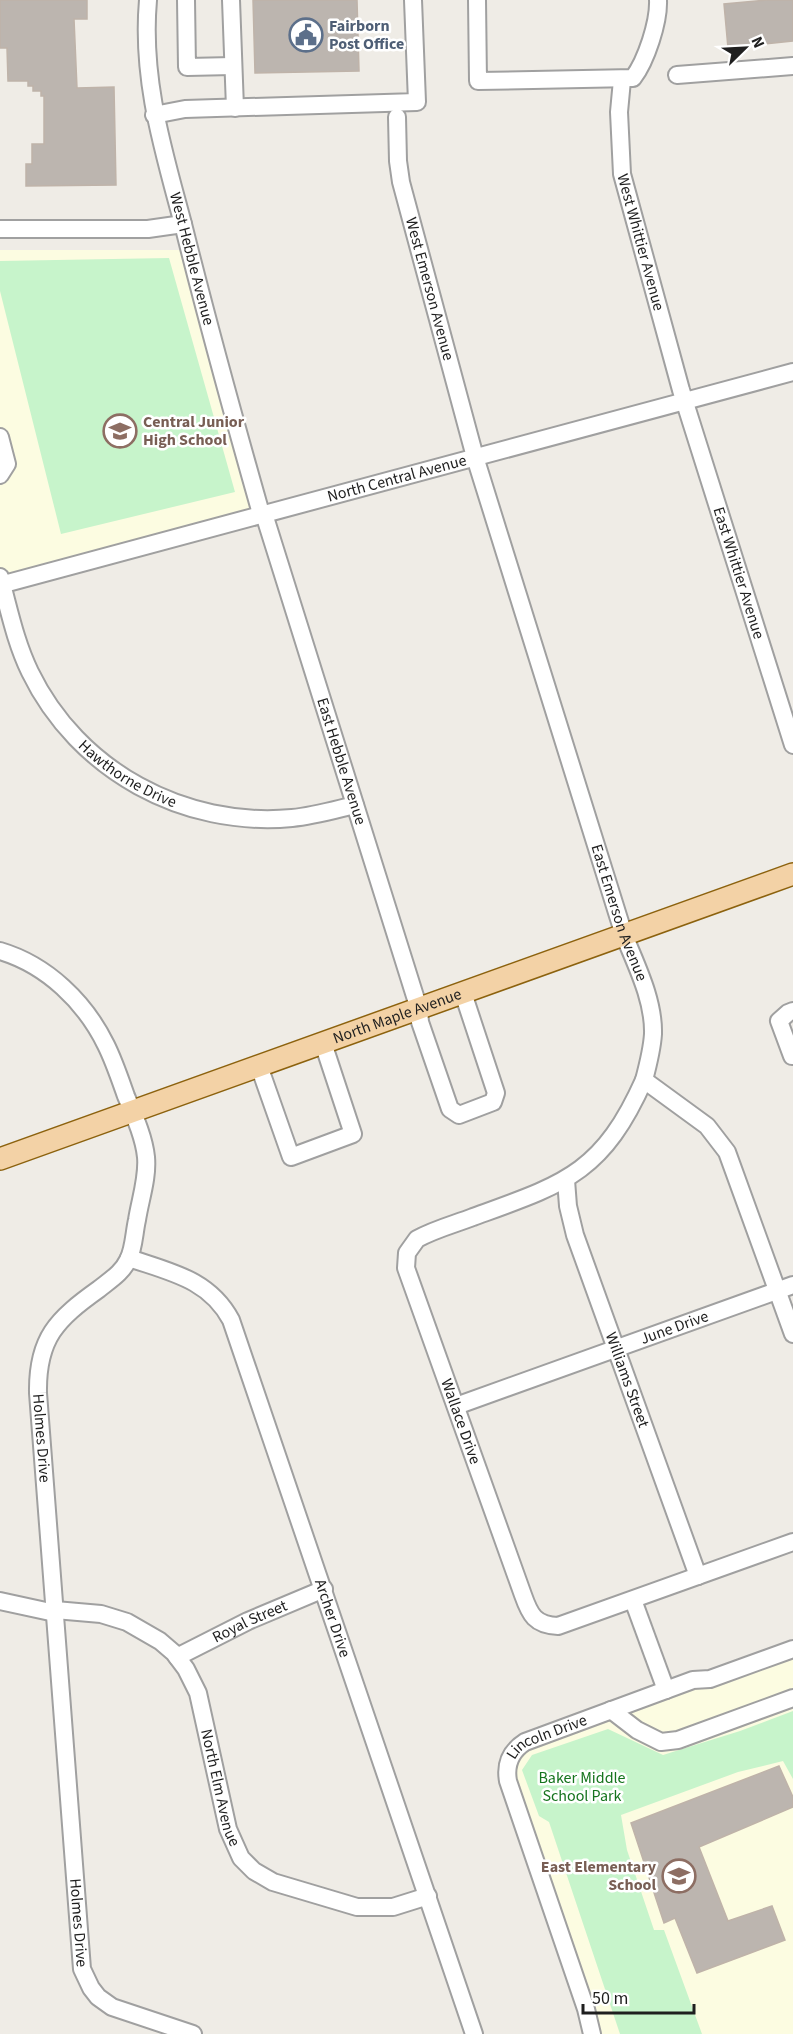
<svg xmlns="http://www.w3.org/2000/svg" width="793" height="2034" viewBox="0 0 793 2034" font-family="'Source Sans 3',sans-serif">
  <style>
    .education { fill: #fcfce1 }
    .park { fill: #c7f4cb }
    .building { fill: #bcb5af; stroke: #bfb3a9; stroke-width: 1.5 }
    .lines { fill: none; stroke-linecap: round; stroke-linejoin: round }
    .minor-casing { stroke: #a0a0a0; stroke-width: 20 }
    .major-casing { stroke: #8c620e; stroke-width: 24 }
    .minor { stroke: #fff; stroke-width: 16 }
    .major { stroke: #f3d2a6; stroke-width: 21 }
    .labels { text-anchor: middle; dominant-baseline: central; stroke-width: 5; stroke-linejoin: round; paint-order: stroke }
    .service-label { font-size: 16px; font-weight: bold; fill: #4e5e75; stroke: #fff; text-anchor: start }
    .street-label { font-size: 16px; fill: #1f1f1f; stroke: #fff }
    .education-label { font-size: 16px; font-weight: bold; fill: #785e54; stroke: #fff; text-anchor: start }
    .park-label { font-size: 16px; fill: #16741e; stroke: #fff }
  </style>
  <rect width="100%" height="100%" fill="#efece6"/>
  <path class="education" d="M0,250H189L264,514L0,585Z
    M793,1649V2034H592L508,1781L514,1751Z"/>
  <path class="park" d="M169,258L235,492L61,534L0,291V261Z
    M793,1711V1779L783,1761L738,1772L621,1815L627,1850L654,1930H664L702,2034H620L549,1822L539,1816L522,1770L532,1755L608,1729L663,1755L740,1731Z"/>
  <path class="building" d="M0,0H87V19H74L77,88L114,87L116,185L26,186V164H32V144H44V96H41V91H33V86H28V81H8L7,48H0Z
    M253,0H357L359,71L255,73Z
    M767,0H793V41L728,48L724,4Z
    M779,1766L793,1797V1807L699,1847L728,1921L772,1906L785,1940L697,1973L675,1918L664,1923L631,1823Z"/>
  <g class="lines">
    <g class="minor-casing">
      <g id="minor">
        <path id="s1" d="M148,0C141,79 163,149 183,224C207,320 233,415 260,510L264,514L419,1009L420,1022L450,1109L459,1115L493,1102L496,1093L463,993"/>
        <path d="M186,0L187,67L233,66"/>
        <path d="M231,0L235,108"/>
        <path d="M477,0L478,81L633,78C646,61 659,22 658,0"/>
        <path d="M677,75L793,66"/>
        <path id="s2" d="M622,80L619,112L622,174L681,390L793,745"/>
        <path d="M154,115L185,109L417,102L413,0"/>
        <path id="s3" d="M397,117L398,161L401,182L475,457L624,935C636,965 654,1000 653,1034C652,1050 648,1065 644,1080L707,1126L727,1152L793,1334"/>
        <path d="M0,229H148L183,224"/>
        <path d="M0,437L7,464L0,475"/>
        <path id="s4" d="M0,577C9,609 15,641 30,672C78,771 184,828 292,818C314,816 334,810 355,805"/>
        <path id="s5" d="M0,585L793,372"/>
        <path id="s6" d="M0,951C47,965 85,1002 106,1045C114,1061 120,1079 126,1096C134,1115 144,1137 146,1157C148,1178 140,1200 137,1220C134,1233 134,1249 128,1260C122,1273 110,1280 99,1289C57,1319 37,1338 38,1393L82,1969L91,1988L98,1997L112,2007L193,2034"/>
        <path d="M793,1011L788,1013L779,1021L792,1056H793"/>
        <path d="M259,1066L291,1157L353,1134L323,1043"/>
        <path id="s7" d="M644,1080C602,1174 564,1184 473,1217C455,1224 435,1229 417,1239L407,1253L406,1268L523,1595C530,1615 535,1625 558,1626L793,1542"/>
        <path id="s8" d="M566,1180L568,1206L575,1235L698,1576"/>
        <path id="s9" d="M129,1258C170,1272 209,1279 231,1320L474,2034"/>
        <path id="s10" d="M456,1406L793,1285"/>
        <path d="M633,1600L666,1690"/>
        <path d="M0,1601L55,1613"/>
        <path id="s11" d="M55,1610L101,1614L127,1622L160,1641L174,1653L186,1669L198,1693L228,1829L241,1858L254,1871L273,1882L357,1907H393L428,1896"/>
        <path id="s12" d="M177,1657L248,1621L324,1589"/>
        <path d="M611,1710L637,1730L661,1742L678,1740L793,1698"/>
        <path id="s13" d="M592,2034L586,2009L508,1781C505,1764 511,1751 525,1742L693,1680L710,1679L793,1649"/>
      </g>
    </g>
    <g class="major-casing">
      <g id="major">
        <path id="s14" d="M0,1159L793,874"/>
      </g>
    </g>
    <use href="#minor" class="minor"/>
    <use href="#major" class="major"/>
  </g>
  <defs>
    <g id="civic-ring" transform="scale(1.725)"><circle r="9.5" fill="#fff" stroke="#5c6f8a" stroke-width="1.5"/><path d="M-.6-6.5H3V-4.5H.6V-3L4-1V1h2V6H-6V1h2V-1L-.6-3ZM-1.2 2.5V6h2.4V2.5Z" fill="#5c6f8a"/></g>
    <g id="school-ring" transform="scale(1.725)"><circle r="9.5" fill="#fff" stroke="#8d6e63" stroke-width="1.5"/><path d="M0-5L7-2L0 1L-7-2ZM-4 1L0 2.5L4 1V4Q0 6-4 4Z" fill="#8d6e63"/></g>
  </defs>
  <g fill-rule="evenodd">
    <use href="#civic-ring" x="306" y="35"/>
    <use href="#school-ring" x="120" y="431"/>
    <use href="#school-ring" x="679" y="1876"/>
  </g>
  <g class="labels">
    <g class="service-label">
      <text x="329" y="26">Fairborn<tspan x="329" dy="18">Post Office</tspan></text>
    </g>
    <g class="street-label">
      <text stroke="none"><textPath href="#s2" startOffset="165">West Whittier Avenue</textPath></text>
      <text stroke="none"><textPath href="#s1" startOffset="264">West Hebble Avenue</textPath></text>
      <text stroke="none"><textPath href="#s3" startOffset="176">West Emerson Avenue</textPath></text>
      <text stroke="none"><textPath href="#s5" startOffset="411">North Central Avenue</textPath></text>
      <text stroke="none"><textPath href="#s2" startOffset="510">East Whittier Avenue</textPath></text>
      <text stroke="none"><textPath href="#s1" startOffset="789">East Hebble Avenue</textPath></text>
      <text stroke="none"><textPath href="#s4" startOffset="244">Hawthorne Drive</textPath></text>
      <text stroke="none"><textPath href="#s3" startOffset="828">East Emerson Avenue</textPath></text>
      <text stroke="none"><textPath href="#s14" startOffset="422">North Maple Avenue</textPath></text>
      <text stroke="none"><textPath href="#s10" startOffset="232">June Drive</textPath></text>
      <text stroke="none"><textPath href="#s8" startOffset="210">Williams Street</textPath></text>
      <text stroke="none"><textPath href="#s7" startOffset="484">Wallace Drive</textPath></text>
      <text stroke="none"><textPath href="#s6" startOffset="584">Holmes Drive</textPath></text>
      <text stroke="none"><textPath href="#s9" startOffset="438">Archer Drive</textPath></text>
      <text stroke="none"><textPath href="#s12" startOffset="81">Royal Street</textPath></text>
      <text stroke="none"><textPath href="#s13" startOffset="334">Lincoln Drive</textPath></text>
      <text stroke="none"><textPath href="#s11" startOffset="274">North Elm Avenue</textPath></text>
      <text stroke="none"><textPath href="#s6" startOffset="1070">Holmes Drive</textPath></text>
    </g>
    <g class="education-label">
      <text x="143" y="422">Central Junior<tspan x="143" dy="18">High School</tspan></text>
      <text x="656" y="1867" text-anchor="end">East Elementary<tspan x="656" dy="18">School</tspan></text>
    </g>
    <g class="park-label">
      <text x="582" y="1778">Baker Middle<tspan x="582" dy="18">School Park</tspan></text>
    </g>
  </g>
  <g transform="translate(745 48) rotate(66)" stroke="#ffffff" stroke-width="4.5" paint-order="stroke">
  <path d="M0-4.5L10 22L0 15L-10 22Z" fill="#1f1f1f"/>
  <text y="-9" font-size="16" font-weight="bold" text-anchor="middle" fill="#1f1f1f">N</text>
  </g>
  <path d="M583 2004v9h111v-9" fill="none" stroke="#1f1f1f" stroke-width="3"/>
  <text x="592" y="2004" font-size="18" fill="#1f1f1f" stroke="#ffffff" stroke-width="4.5" paint-order="stroke">50 m</text>
</svg>
